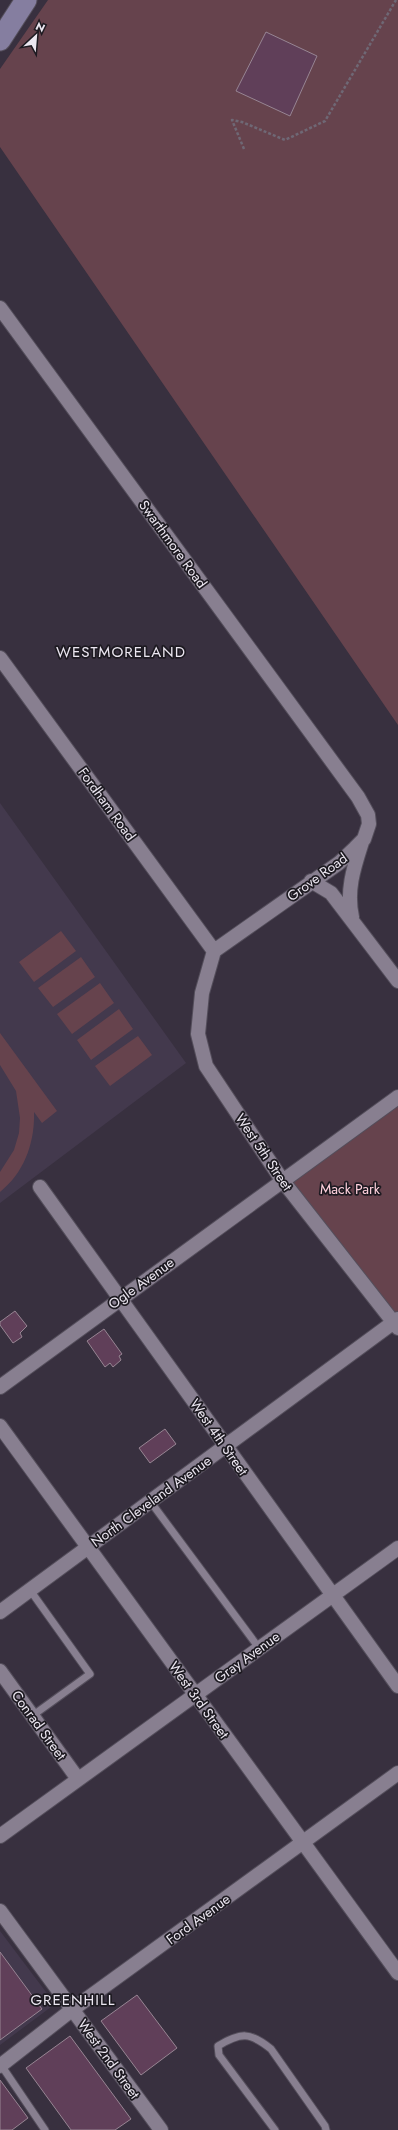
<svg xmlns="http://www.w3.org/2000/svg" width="398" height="2130" viewBox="0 0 398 2130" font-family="Jost,sans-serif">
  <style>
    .built { fill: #43394d }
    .green { fill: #66434d }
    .building { fill: #603f59; stroke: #978593 }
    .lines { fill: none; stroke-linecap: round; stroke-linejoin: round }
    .lane-casing { stroke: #544e5b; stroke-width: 9 }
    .street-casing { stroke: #544e5b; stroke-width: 16 }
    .secondary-casing { stroke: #544e5b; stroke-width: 23 }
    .path { stroke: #6f6875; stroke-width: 2.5; stroke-dasharray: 3 2; stroke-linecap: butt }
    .lane { stroke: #887f90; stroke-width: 7 }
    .street { stroke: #887f90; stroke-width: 14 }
    .secondary { stroke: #857ea0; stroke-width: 21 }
    .labels { text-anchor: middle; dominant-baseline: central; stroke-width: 3.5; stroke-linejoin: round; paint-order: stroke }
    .street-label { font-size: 14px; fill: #ece7f1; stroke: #1d1a21 }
    .park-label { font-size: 14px; fill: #ffd1dd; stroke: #1d1a21 }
    .neighbourhood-label { font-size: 15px; letter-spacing: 1px; fill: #ece7f1; stroke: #1d1a21 }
  </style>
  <rect width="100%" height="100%" fill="#38303f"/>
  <path class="built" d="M0,803L186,1063L0,1203Z
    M0,1931L55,2004L0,2045Z"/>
  <path class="green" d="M48,0H398V725L0,147V69Z
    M61,931L76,951L34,982L19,962Z
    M81,957L95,977L53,1007L38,988Z
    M100,983L114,1003L72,1034L57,1014Z
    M119,1009L133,1029L91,1060L77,1040Z
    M0,1033L57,1111L42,1123L34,1112C35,1143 24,1173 0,1192V1172L14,1150L19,1133L20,1118L16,1091L0,1065Z
    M138,1036L152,1055L110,1086L95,1066Z
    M398,1097V1328L282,1180Z"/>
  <path class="building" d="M266,32L317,56L290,116L236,91Z
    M15,1311L27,1326L20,1333L22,1337L13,1343L0,1325V1322Z
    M104,1329L122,1354L119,1356L121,1360L113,1367L110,1363L105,1367L87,1341Z
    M165,1429L176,1444L150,1463L139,1448Z
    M0,1952L42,2009L0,2040Z
    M137,1995L177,2048L141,2075L101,2021Z
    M70,2036L131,2119L115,2130H71L26,2068Z
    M0,2080L28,2118L12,2130H0Z"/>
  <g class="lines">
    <g class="lane-casing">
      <path id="lane" d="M150,1501L259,1648
        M30,1590L90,1674L32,1716
        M1,2065L45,2130
        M275,2130L219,2055L218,2046C241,2032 250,2032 271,2049L325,2126L326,2130"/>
    </g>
    <g class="street-casing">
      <path id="street" d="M0,308L358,797L368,815L369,824L364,839L355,848L339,863L214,951
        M0,658L214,951
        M311,881L331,893L398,981
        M352,917C346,890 354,867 362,842
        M214,951L202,993L198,1034L206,1066L282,1180L398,1328
        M40,1187L398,1686
        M0,1387L398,1097
        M0,1426L398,1973
        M0,1612L398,1319
        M0,1671L78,1779
        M0,1836L398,1548
        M0,1911L161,2130
        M0,2066L73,2009L398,1773"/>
    </g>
    <g class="secondary-casing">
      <path id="secondary" d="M0,40L26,0"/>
    </g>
    <path class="path" d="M244,149L232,120L242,122L285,140L325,121L396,0"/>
    <use href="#lane" class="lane"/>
    <use href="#street" class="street"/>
    <use href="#secondary" class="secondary"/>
  </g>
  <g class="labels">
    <g class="street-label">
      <text transform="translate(173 544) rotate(54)">Swarthmore Road</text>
      <text transform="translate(107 804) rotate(54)">Fordham Road</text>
      <text transform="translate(317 877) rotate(-36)">Grove Road</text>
      <text transform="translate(264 1152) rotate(56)">West 5th Street</text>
      <text transform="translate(141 1283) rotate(-36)">Ogle Avenue</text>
      <text transform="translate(219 1437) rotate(55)">West 4th Street</text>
      <text transform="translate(151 1501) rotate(-36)">North Cleveland Avenue</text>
      <text transform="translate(247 1657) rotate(-36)">Gray Avenue</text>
      <text transform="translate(199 1700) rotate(54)">West 3rd Street</text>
      <text transform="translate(39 1725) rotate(54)">Conrad Street</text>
      <text transform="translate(198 1919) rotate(-36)">Ford Avenue</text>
      <text transform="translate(109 2059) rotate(54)">West 2nd Street</text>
    </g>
    <g class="park-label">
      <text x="350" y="1189">Mack Park</text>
    </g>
    <g class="neighbourhood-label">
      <text x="121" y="652">WESTMORELAND</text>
      <text x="73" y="2000">GREENHILL</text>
    </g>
  </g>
  <g transform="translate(36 36) rotate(26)" stroke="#1d1a21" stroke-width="3" paint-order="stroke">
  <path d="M0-3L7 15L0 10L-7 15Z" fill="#ece7f1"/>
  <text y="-6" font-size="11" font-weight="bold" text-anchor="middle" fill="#ece7f1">N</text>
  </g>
</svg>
